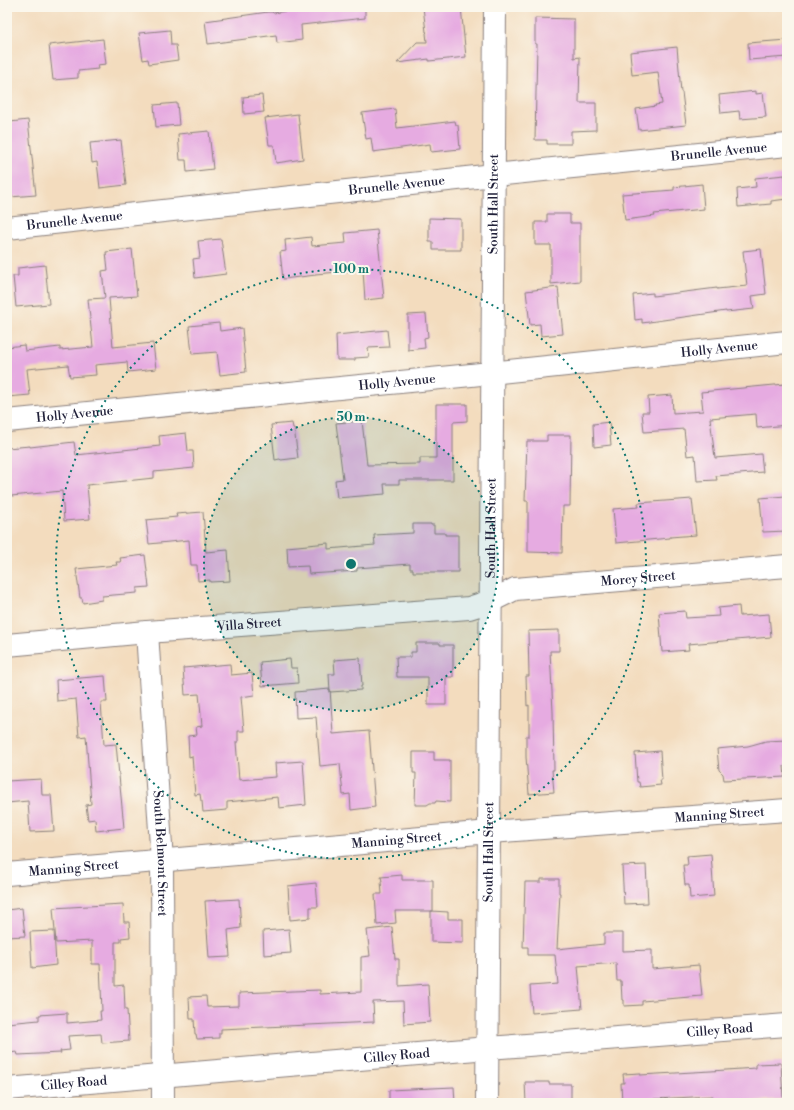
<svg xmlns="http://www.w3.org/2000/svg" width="794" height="1110" viewBox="0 0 794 1110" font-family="'Libre Bodoni',serif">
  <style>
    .building { fill: #e6abe1 }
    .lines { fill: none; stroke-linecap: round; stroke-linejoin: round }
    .minor-casing { stroke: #8a7f7c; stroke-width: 24 }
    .minor { stroke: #fff; stroke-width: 22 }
    .ring { fill: none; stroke: #0f766e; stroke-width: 2; stroke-dasharray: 2 4 }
    .labels { text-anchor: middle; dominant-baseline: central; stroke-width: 4; stroke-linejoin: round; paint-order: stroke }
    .street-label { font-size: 13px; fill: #22223b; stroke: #fbf7ec }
    .centre { fill: #0f766e; stroke: #fbf7ec; stroke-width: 2 }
    .ring-label { font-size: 12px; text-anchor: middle; font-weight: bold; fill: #0f766e; stroke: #fbf7ec; stroke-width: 4; stroke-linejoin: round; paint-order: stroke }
  </style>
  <rect width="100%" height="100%" fill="#fbf7ec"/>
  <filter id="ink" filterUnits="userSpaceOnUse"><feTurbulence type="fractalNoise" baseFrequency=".025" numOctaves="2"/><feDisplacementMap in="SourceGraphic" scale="8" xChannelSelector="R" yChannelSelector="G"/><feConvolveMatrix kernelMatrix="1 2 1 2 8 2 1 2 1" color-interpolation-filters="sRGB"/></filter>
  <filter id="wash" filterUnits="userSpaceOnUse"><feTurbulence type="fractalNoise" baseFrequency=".012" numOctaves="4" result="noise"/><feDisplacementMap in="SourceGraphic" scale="16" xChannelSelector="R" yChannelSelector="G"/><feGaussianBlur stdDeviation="0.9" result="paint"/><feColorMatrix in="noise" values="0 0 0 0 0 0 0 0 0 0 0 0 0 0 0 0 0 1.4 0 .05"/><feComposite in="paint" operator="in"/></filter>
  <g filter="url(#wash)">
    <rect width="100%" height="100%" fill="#f3dcbe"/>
    <g id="blocks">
      <path class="building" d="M302,7H365V18L301,25L302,40L277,43L276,35L208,44L205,21L268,12H272L273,13L302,9Z
        M423,7H461L466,57L429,61V59L397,63L417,42H427L426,33L427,32H426Z
        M535,18L574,19V58L580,57L579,103H596V130L571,131V144H547V140H535L537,44H535Z
        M170,30L171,45H176L178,60L149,64L148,59L143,60L139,33Z
        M103,39L106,64L97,65L98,69L78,71V78L53,80L49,45Z
        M787,40V57L749,60L748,43Z
        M677,47L681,92H682L686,125L639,130L636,109L656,106L655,105L662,104L658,72L632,75L630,52Z
        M756,91V94L763,93L766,117L740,119L739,111L721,113L719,95Z
        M262,95L264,112L244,114L243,97Z
        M177,103L179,125L156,127L154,105Z
        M395,109L397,128L455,121L456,125H458L460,149L431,152L430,144L373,152L371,138L366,139L362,113Z
        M298,114L303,159L276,163L274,145H269L265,118Z
        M28,120L36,195L10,197L9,182H7V129H11L10,122Z
        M209,131L213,169L187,172L186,160H180L178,134Z
        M121,140L126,185L100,188L97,162L92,163L90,143Z
        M785,175L787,199L771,201V204L738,207L737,189L756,187L755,178Z
        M702,184L704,209L654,214L655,216L625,220L622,194L674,190V187Z
        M547,214H570V223H580V281L551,284V245H535V222H547Z
        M429,218L461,219V250H433V242H429Z
        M377,230L384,298L365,300L363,270L315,274L316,275L283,279L280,252L286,251L285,240L311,237L312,246L346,243L345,233Z
        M221,239L226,274L195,278L193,259L200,258L198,241Z
        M132,249L137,296L109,298L113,347L153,343L156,369L128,372L127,362L95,365L96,375L70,377L68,365L27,369L30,395L7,397V347L24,345L25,351L60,347V350L93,347L88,299L105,298L102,271L108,270L106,252Z
        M761,249L766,294L752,296L754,309L726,312V311L642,323V319L635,320L633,295L653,293V296L717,288V289L747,286L743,251Z
        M45,265L49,304L16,307L13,276H18V268Z
        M558,287L563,334L541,336L540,324L530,325L526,291Z
        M426,314L428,337L424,338L425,348L408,350V315Z
        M219,323L220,331L242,328L246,372L220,375L217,352L192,354L189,326Z
        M387,330L389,347L368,348L369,357L355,358V360H337L336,335Z
        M785,384L787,402V425L757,428L756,414L710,418L715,458L761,454L763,472L716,476L717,480L697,481L695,455L687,456L684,429L644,432L642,412H649L648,397L672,395L673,413L703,411L701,392Z
        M436,404H467V421L453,422V480H399V484H384L385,494L337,498L335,480L343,479L336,423L362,421L367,465L420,464V458H436Z
        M609,422L611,445L594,447L593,424Z
        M292,423L293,428H294L298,458L281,460L280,459L275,460L271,425Z
        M186,433L188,451H193L194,468L154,472V478L87,485L90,519L64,521L62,491L11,496L7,448L30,446V447L74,442L76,455L160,446L159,436Z
        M547,435H571L570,506H563L562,553L528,552V501H525L527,441H547Z
        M786,496L787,531L763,532L760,498Z
        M692,499L696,535L670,537V538L616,543L613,509L639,507L638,503Z
        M203,512L206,552L228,550L230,581L210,582V580L198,581L197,565H191L189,540L149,544L146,520L177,517L176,514Z
        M413,524H431V525H434V533H445V535H458V572H413V569H410V564L357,568V571L309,574L308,566L288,567L287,547L328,543V549L375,545L374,535L413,533Z
        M145,555L149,587L137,588V593L102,596V600L83,603L82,598H80L76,569L117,565L116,562H121L120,558Z
        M739,606L740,616L769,614L771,637L688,644L689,650L662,652L659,613L685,611L686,618L719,616L718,608Z
        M559,630V651H550L553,712L554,770H552L554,792L529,794L526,757V736H529V705L527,706L526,676H529L528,631Z
        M416,643H440V645H453V677H446V705H428V677H397L396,657H411V652H416Z
        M360,658L362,686H361V690L330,692L329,674H335L334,660Z
        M290,659L291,668H297L298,683L262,686L260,662Z
        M230,664L231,675L252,673L254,695L241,697L244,731H238V742H236L239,780L276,777L275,763L303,761L306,805L279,808L278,797L227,802V810L203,812L202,801H201L200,794L195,795L192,756L189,757L188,736L197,735L196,727L202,726L199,694L185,695L183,668Z
        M105,676L107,702H101L104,745L116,744L124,828L96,831L95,819L88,820L86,805L91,804L86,736L79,737L76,699L57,701L56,680Z
        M330,689L333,734L369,731L375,807L351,810L350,794L343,795L340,764L320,766L316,717L296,718L295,692Z
        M787,740V765L784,766L785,777L724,780L723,774L719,770L717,749L748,746L766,741Z
        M660,751L662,780H660L661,785L640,787L639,782H637L635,753Z
        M413,752H434V760H450V802L436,801L435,803H430L427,805H415L416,773H413Z
        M41,779L42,795H51L54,831L30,832L28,801L7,803V781Z
        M711,854L714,896L690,898L689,885H685L683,865H688L687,856Z
        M646,865L648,903L624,904L622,866Z
        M402,875V880H433V911H395L396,923L377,925L375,894H382L381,881H382L381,877Z
        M541,879H559V893H560L557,949L604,944V933H623V951L652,950V969L699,965L702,996L642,1001V1005L624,1006V1000H622L621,981H617L616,963L578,966L582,1009L532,1013L530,986L558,984L555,955H528V947H523L525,882H541Z
        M316,883L318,907H310V918L290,920L288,886Z
        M239,899L241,928L228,930L230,957L209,958L205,901Z
        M123,904L124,922H129L130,937L121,938V942H115V986L124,985L125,1010H127L129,1041L102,1043L101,1034L68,1036L70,1050L60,1051L61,1053L18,1055L17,1052L9,1053V1047L7,1048V1023L39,1020V1015L67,1013V1023L101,1020L100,1011H102L100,964H92V941L56,943L53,908Z
        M22,908L25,936L7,937V910Z
        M431,911L448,912V919H463V943L431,942Z
        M392,927L395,959H399V986L428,984L430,1022L404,1024L403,1001L373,1002L374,1022L221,1029V1033H219V1038L197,1039L196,1034H195L194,1019H190L189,997L206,996L207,1007L239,1006V993L320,990V994L361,992V957L370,956L367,930Z
        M289,929L291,953L264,955L263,931Z
        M54,931L56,965L32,968L30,932Z
        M781,1063L783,1099L741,1102V1103H714L713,1096L654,1099V1103H622L621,1083H624L623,1074L640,1073V1075L711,1071L756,1068V1064Z
        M525,1082H549V1084H571V1103H526Z
        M454,1087L455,1103H389V1090Z"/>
    </g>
  </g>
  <g filter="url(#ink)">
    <use href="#blocks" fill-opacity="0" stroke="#8a7f7c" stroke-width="1"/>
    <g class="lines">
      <g class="minor-casing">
        <g id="minor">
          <path id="s1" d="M7,228L494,175L787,145"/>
          <path id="s2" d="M7,421L471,375L787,342"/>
          <path id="s3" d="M147,632L162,861L163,1103"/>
          <path id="s4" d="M7,645L147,632L469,608L491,601L515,589L787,566"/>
          <path id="s5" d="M7,874L490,832L787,810"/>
          <path id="s6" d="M7,1089L488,1048L787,1025"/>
          <path id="s7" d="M487,1103L495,7"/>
        </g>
      </g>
      <use href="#minor" class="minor"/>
    </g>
  </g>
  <circle cx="351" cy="564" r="147" fill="#0f766e" fill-opacity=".12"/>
  <g class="ring">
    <circle cx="351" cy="564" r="147"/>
    <circle cx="351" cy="564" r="295"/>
  </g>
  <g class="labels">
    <g class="street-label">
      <text stroke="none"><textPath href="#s1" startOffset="716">Brunelle Avenue</textPath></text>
      <text stroke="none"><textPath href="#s1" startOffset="392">Brunelle Avenue</textPath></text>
      <text stroke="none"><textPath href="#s7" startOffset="899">South Hall Street</textPath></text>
      <text stroke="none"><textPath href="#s1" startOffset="68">Brunelle Avenue</textPath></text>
      <text stroke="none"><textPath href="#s2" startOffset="716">Holly Avenue</textPath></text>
      <text stroke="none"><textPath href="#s2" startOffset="392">Holly Avenue</textPath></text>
      <text stroke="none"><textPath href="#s2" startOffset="68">Holly Avenue</textPath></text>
      <text stroke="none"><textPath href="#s7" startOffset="575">South Hall Street</textPath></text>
      <text stroke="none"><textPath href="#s4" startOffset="637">Morey Street</textPath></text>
      <text stroke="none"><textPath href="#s4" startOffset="243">Villa Street</textPath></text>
      <text stroke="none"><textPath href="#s5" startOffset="715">Manning Street</textPath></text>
      <text stroke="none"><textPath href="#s5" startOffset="391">Manning Street</textPath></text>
      <text stroke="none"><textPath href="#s7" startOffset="251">South Hall Street</textPath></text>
      <text stroke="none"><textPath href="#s3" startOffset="222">South Belmont Street</textPath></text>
      <text stroke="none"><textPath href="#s5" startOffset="67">Manning Street</textPath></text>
      <text stroke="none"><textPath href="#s6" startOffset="715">Cilley Road</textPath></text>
      <text stroke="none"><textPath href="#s6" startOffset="391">Cilley Road</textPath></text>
      <text stroke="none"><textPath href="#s6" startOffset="67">Cilley Road</textPath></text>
    </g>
  </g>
  <circle cx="351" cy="564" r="6" class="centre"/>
  <g class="ring-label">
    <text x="351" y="273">100 m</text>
    <text x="351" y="421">50 m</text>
  </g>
  <rect width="794" height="1110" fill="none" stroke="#fbf7ec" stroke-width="24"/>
</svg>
